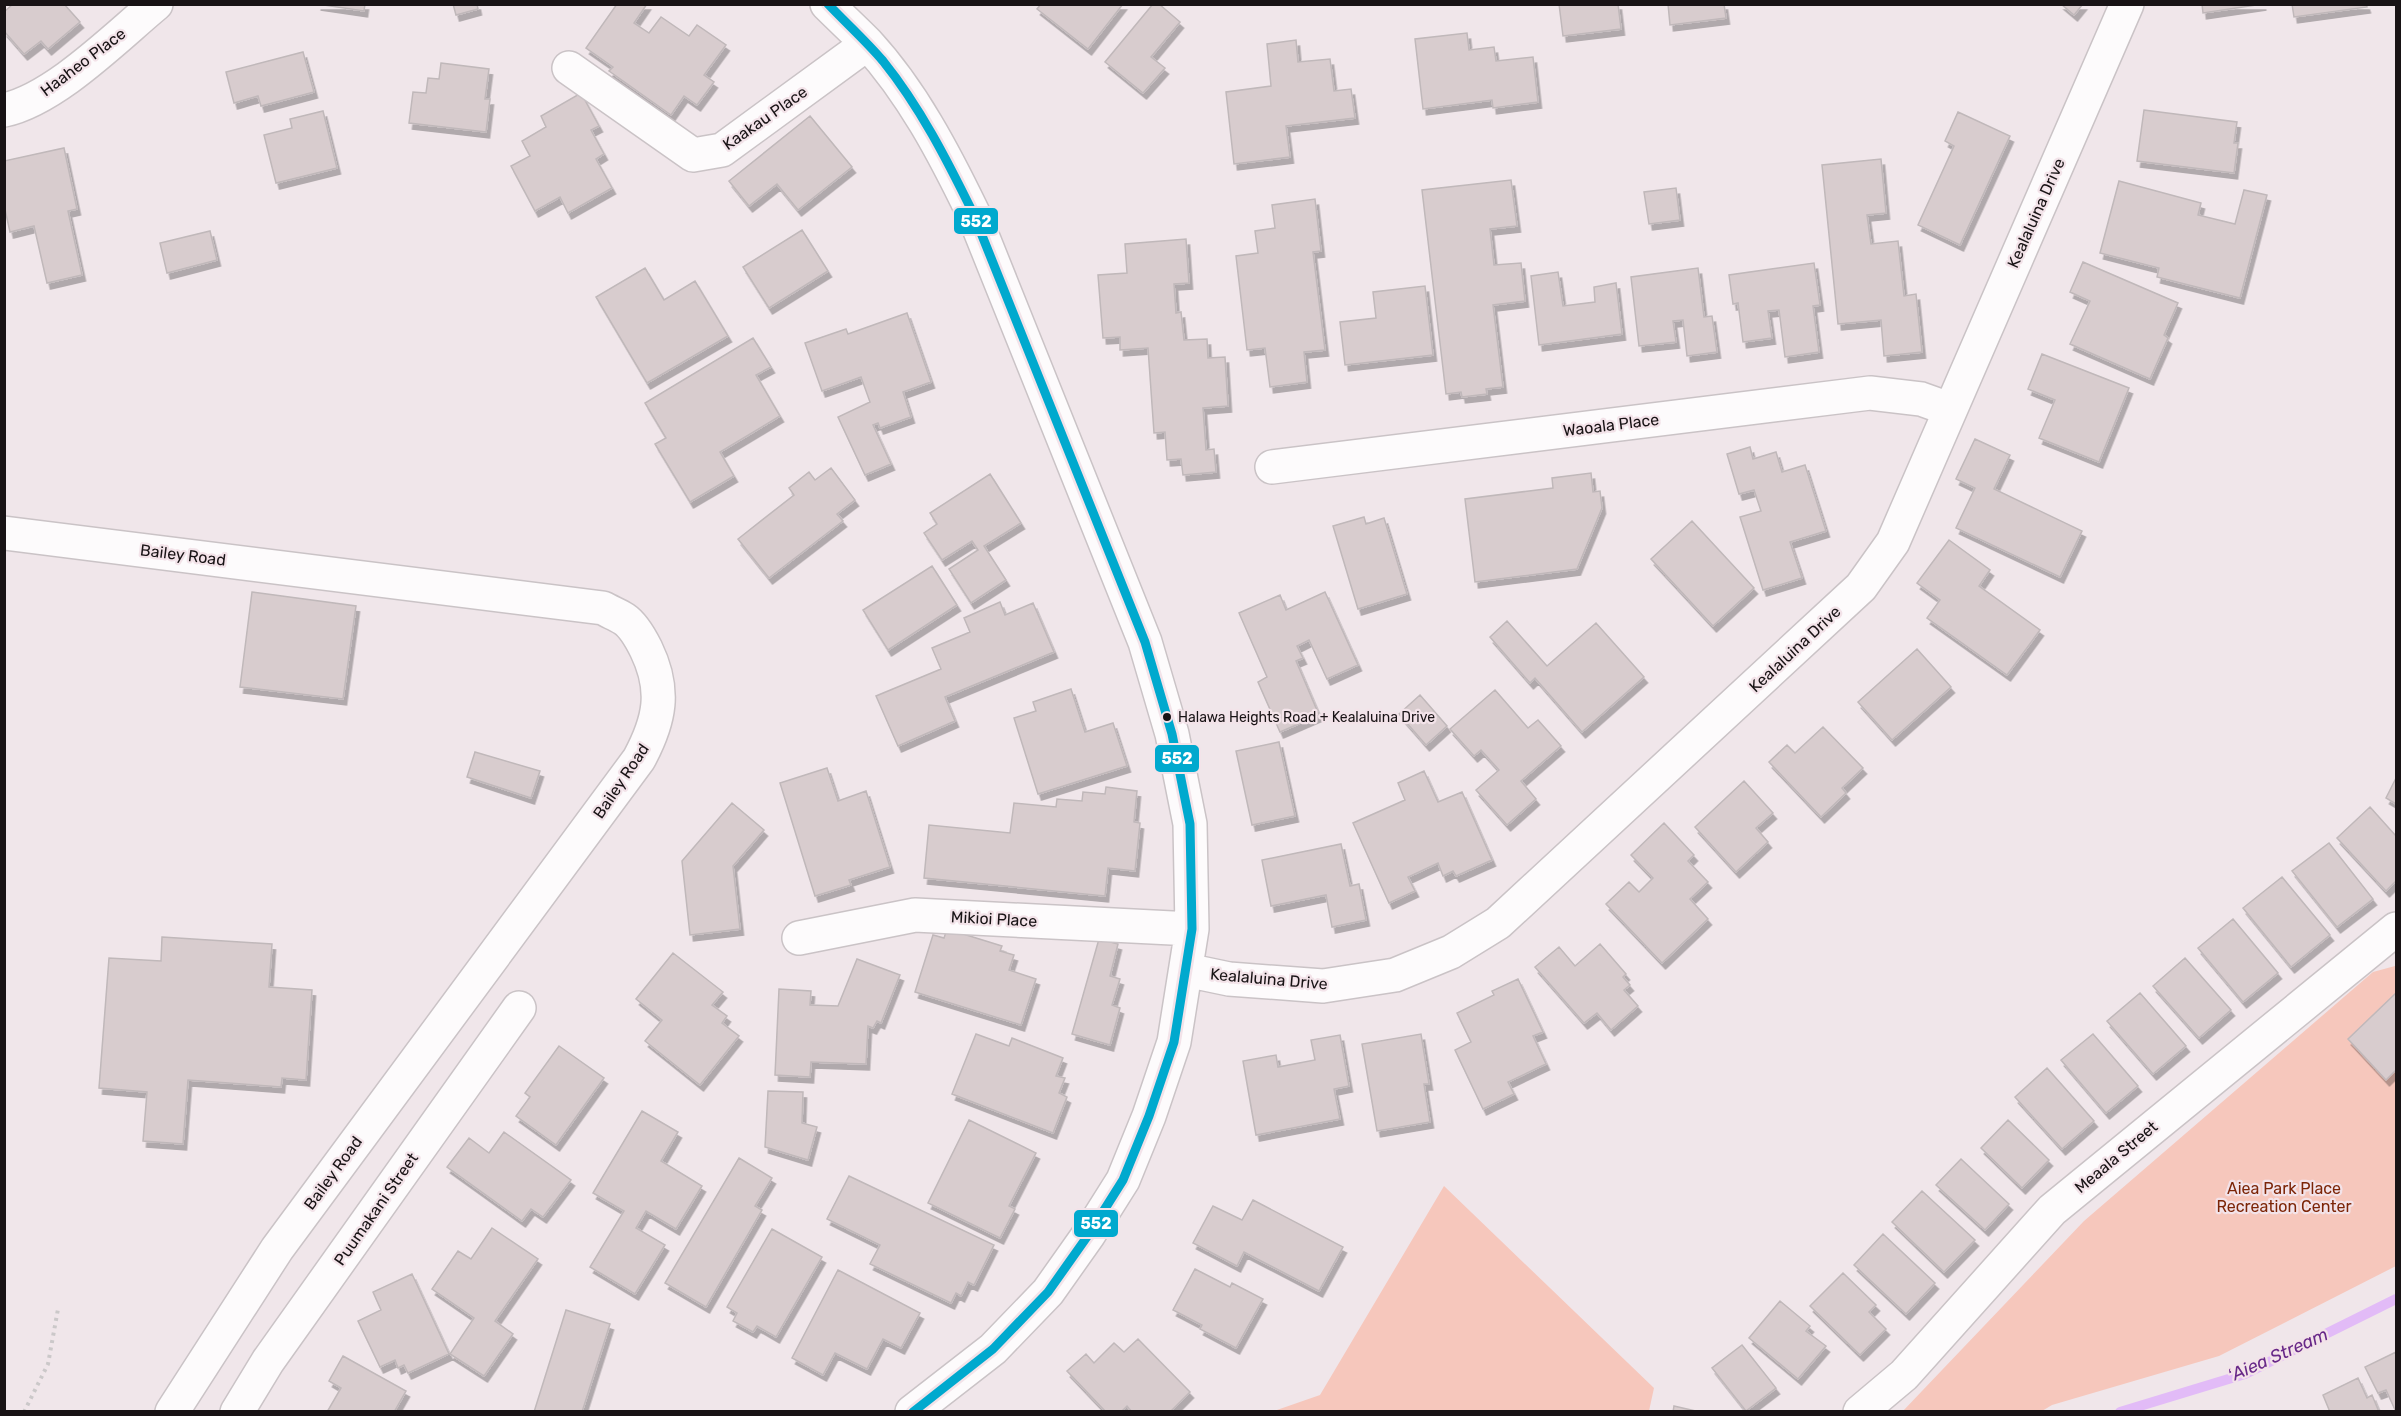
<svg xmlns="http://www.w3.org/2000/svg" width="2401" height="1416" viewBox="0 0 2401 1416" font-family="Rubik,sans-serif">
  <style>
    .green { fill: #f6c7bc }
    .lines { fill: none; stroke-linecap: round; stroke-linejoin: round }
    .stream { stroke: #e2bbf7; stroke-width: 10 }
    .building { fill: #d8ccce; stroke: #c0b8ba; stroke-width: 1.5; filter: url(#shadow) }
    .minor-casing { stroke: #cac3c6; stroke-width: 36 }
    .path { stroke: #cbc8c9; stroke-width: 4; stroke-dasharray: 3 4.5; stroke-linecap: butt }
    .minor { stroke: #fdfbfc; stroke-width: 33 }
    .bus-1-casing { stroke: #f3e3e9; stroke-width: 14 }
    .bus-1 { stroke: #00a9ce; stroke-width: 9 }
    .bus-dot { fill: #181315; stroke: #f3e3e9; stroke-width: 2 }
    .labels { text-anchor: middle; dominant-baseline: central; stroke-width: 4.5; stroke-linejoin: round; paint-order: stroke }
    .bus-label { font-size: 14px; fill: #181315; stroke: #f3e3e9; text-anchor: start }
    .street-label { font-size: 16px; fill: #181315; stroke: #f3e3e9 }
    .park-label { font-size: 16px; fill: #7c2507; stroke: #f3e3e9 }
    .water-label { font-size: 18px; font-style: italic; fill: #682888; stroke: #f3e3e9 }
    .line-badge { stroke: #f3e3e9; stroke-width: 2 }
    .badge-label { font-size: 16px; text-anchor: middle; font-weight: bold; fill: #fff }
  </style>
  <defs>
    <filter id="shadow"><feDropShadow dx="3.5" dy="6" stdDeviation="0" flood-color="#0004"/></filter>
  </defs>
  <rect width="100%" height="100%" fill="#f0e6ea"/>
  <path class="green" d="M2395,966L2396,967V1266L2219,1356L2052,1405L2042,1411L1902,1412L2084,1221L2373,972Z
    M1444,1186L1654,1388L1649,1411H1274L1320,1395Z"/>
  <g class="lines">
    <path class="stream" d="M2120,1412L2245,1374L2396,1299"/>
  </g>
  <path class="building" d="M13,4H64L80,22L48,49L41,41L24,54L4,31V12Z
    M317,4H365L364,11Z
    M453,4H477L478,9L456,15Z
    M617,4H647L634,23L649,33L661,17L689,36L697,25L726,45L704,75L714,82L697,105L684,96L671,115L609,71L613,67L586,48Z
    M1041,4H1123L1088,49L1037,9Z
    M1153,4H1159L1180,22L1151,57L1165,68L1143,93L1105,62Z
    M1559,4H1618L1621,29L1563,36Z
    M1668,4H1724L1726,18L1670,25Z
    M2061,4H2083L2074,15Z
    M2202,4H2263L2203,13Z
    M2292,4H2366L2367,7L2294,17Z
    M1467,33L1469,50L1494,47L1496,61L1533,57L1538,102L1493,108L1492,100L1423,109L1415,39Z
    M1296,40L1298,62L1330,59L1334,91L1351,89L1355,118L1286,126L1290,157L1234,164L1226,92L1271,86L1267,44Z
    M303,52L314,92L261,106L258,96L234,103L226,72Z
    M441,63L489,69L485,99H490L486,132L409,123L413,92L426,93L428,78L439,79Z
    M581,93L599,126L591,130L604,154L596,159L612,188L568,213L560,197L535,211L511,166L530,156L522,141L546,127L541,116Z
    M2144,110L2237,122L2234,143H2238L2234,173L2137,161Z
    M323,111L337,168L276,183L264,135L292,128L290,119Z
    M1958,112L2010,136L1960,245L1918,225L1954,146L1945,141Z
    M810,116L852,167L798,210L777,184L749,206L729,181Z
    M64,148L77,209L68,211L82,275L47,283L34,226L10,232L4,205V161Z
    M1881,159L1886,213L1867,215L1871,244L1898,241L1904,296L1916,294L1922,352L1884,356L1881,320L1838,324L1822,165Z
    M1511,180L1517,226L1490,229L1494,265L1521,263L1525,301L1493,305L1503,387L1486,389L1487,394L1462,397L1461,392L1446,394L1422,190Z
    M2119,181L2201,203L2198,215L2235,224L2244,190L2267,195L2240,298L2157,277L2159,268L2100,253Z
    M1676,188L1680,220L1649,224L1644,192Z
    M1315,199L1321,251L1313,252L1325,350L1304,352L1307,382L1270,387L1265,348L1247,350L1236,256L1258,253L1255,231L1275,228L1272,205Z
    M802,230L828,271L769,308L743,267Z
    M210,231L217,260L167,273L160,243Z
    M1186,239L1189,283L1174,284L1176,313L1181,312L1184,340L1207,339L1208,358L1225,357L1228,406L1203,408L1206,450L1214,449L1216,472L1183,475L1181,459L1167,460L1165,432L1154,433L1148,348L1120,350V337L1103,338L1098,275L1127,273L1125,244Z
    M2083,262L2178,303L2164,335L2168,338L2150,379L2070,344L2090,301L2070,292Z
    M1814,263L1820,305L1813,306L1819,352L1785,357L1779,310L1768,311L1772,338L1743,342L1738,303L1733,304L1729,275Z
    M645,268L664,300L695,281L728,336L647,383L596,297Z
    M1698,268L1704,317L1712,316L1717,352L1687,356L1683,320L1673,321L1676,342L1639,346L1631,277Z
    M1558,272L1563,306L1595,302L1594,287L1616,283L1622,334L1539,345L1531,276Z
    M1425,286L1433,355L1345,365L1340,322L1376,318L1373,292Z
    M907,313L931,382L903,392L911,417L880,428L878,423L873,425L891,464L865,475L838,417L870,402L861,377L822,391L805,343L846,329L848,334Z
    M753,338L771,367L756,375L780,416L720,452L734,476L690,502L655,444L666,438L645,403Z
    M2042,354L2129,388L2099,462L2039,438L2055,400L2028,389Z
    M1975,439L2010,455L1994,489L2082,531L2060,577L1956,528L1975,488L1956,479Z
    M1750,447L1753,459L1776,452L1782,472L1805,465L1826,531L1790,542L1802,578L1763,590L1740,517L1761,511L1754,490L1739,494L1727,454Z
    M831,468L855,500L837,514L843,521L769,578L738,539L794,495L789,488L809,472L815,480Z
    M1591,473L1593,492L1600,491L1602,508L1577,569L1475,582L1465,499L1553,488L1552,478Z
    M990,474L1021,523L984,546L1006,580L971,603L949,569L978,550L972,541L942,560L924,533L937,524L930,513Z
    M1364,517L1366,524L1384,518L1407,594L1358,609L1333,526Z
    M1692,521L1754,588L1713,626L1651,559Z
    M1949,540L1990,570L1979,586L2040,630L2007,675L1927,618L1940,600L1917,583Z
    M932,566L957,605L888,650L863,610Z
    M252,592L356,606L343,699L240,687Z
    M1325,592L1358,665L1327,679L1309,640L1297,646L1303,658L1296,661L1319,715L1280,732L1258,682L1267,677L1239,613L1280,595L1286,610Z
    M1000,602L1005,615L1033,603L1054,652L945,697L955,721L898,746L876,696L941,669L932,648L970,632L964,618Z
    M1507,621L1547,666L1596,623L1644,677L1582,732L1535,678L1530,683L1490,637Z
    M1917,649L1951,687L1892,740L1858,702Z
    M1071,689L1085,732L1113,723L1127,766L1038,794L1014,718L1036,711L1033,702Z
    M1495,690L1528,728L1538,720L1561,746L1521,781L1536,799L1507,825L1476,790L1499,770L1481,750L1474,756L1450,729Z
    M1420,695L1447,726L1426,745L1399,714Z
    M1823,727L1863,768L1842,788L1846,793L1821,817L1769,762L1787,745L1795,753Z
    M1279,742L1295,816L1252,825L1236,751Z
    M475,752L540,771L531,798L467,777Z
    M827,768L838,801L866,791L890,867L849,880L851,885L815,896L780,783Z
    M1424,771L1438,802L1462,792L1492,860L1456,876L1453,871L1443,876L1438,863L1408,877L1415,891L1389,903L1353,823L1405,800L1398,783Z
    M2396,778V804L2386,798Z
    M1744,781L1773,813L1756,828L1768,842L1736,872L1695,827Z
    M1106,787L1137,791L1134,822L1140,823L1135,871L1108,868L1105,896L924,878L929,825L1010,833L1014,803L1056,807L1057,799L1082,801L1083,792L1105,794Z
    M732,803L764,830L733,866L740,929L690,935L682,861Z
    M2370,807L2396,836V881L2386,891L2337,838Z
    M1664,823L1694,855L1688,861L1708,882L1690,899L1708,919L1662,963L1606,904L1629,882L1639,892L1653,878L1631,855Z
    M2329,843L2373,899L2337,927L2292,871Z
    M1341,844L1350,886L1359,884L1366,920L1332,927L1326,895L1271,906L1262,860Z
    M2282,877L2330,935L2291,967L2243,908Z
    M2233,919L2278,973L2243,1002L2198,948Z
    M947,929L1002,946L1000,951L1014,955L1009,970L1036,979L1021,1025L915,992L933,935L944,938Z
    M162,937L272,944L269,987L312,990L306,1080L282,1078L281,1087L188,1080L183,1144L143,1141L147,1092L99,1088L109,958L161,961Z
    M1099,939L1118,944L1110,976L1120,979L1112,1005L1120,1008L1110,1045L1072,1034Z
    M1600,944L1626,974L1623,977L1630,985L1624,990L1638,1006L1611,1030L1597,1013L1584,1023L1535,967L1559,947L1575,966Z
    M673,953L723,992L712,1005L727,1016L722,1023L739,1036L700,1085L645,1041L662,1020L636,999Z
    M2185,958L2231,1010L2199,1038L2153,986Z
    M857,959L900,975L881,1023L877,1021L873,1028L868,1026L866,1064L811,1062L810,1077L775,1075L779,989L811,991L810,1005L838,1006Z
    M1518,979L1543,1032L1533,1036L1546,1064L1508,1082L1514,1094L1483,1109L1455,1050L1471,1042L1457,1013L1494,995L1492,991Z
    M2140,993L2186,1046L2153,1074L2107,1021Z
    M2396,993V1070L2386,1080L2348,1039Z
    M976,1034L1009,1046L1012,1038L1063,1058L1056,1076L1065,1078L1059,1093L1067,1097L1053,1133L952,1094Z
    M1421,1034L1429,1084H1424L1430,1122L1377,1131L1362,1044Z
    M2093,1034L2138,1086L2106,1113L2061,1060Z
    M1340,1035L1349,1086L1334,1089L1340,1119L1256,1135L1243,1061L1276,1055L1278,1067L1315,1060L1311,1040Z
    M559,1046L604,1078L556,1145L516,1116L530,1097L525,1093Z
    M2047,1068L2094,1121L2062,1149L2015,1097Z
    M768,1091L803,1092L802,1123L817,1127L808,1160L765,1147Z
    M642,1111L678,1132L661,1161L702,1186L676,1229L646,1211L636,1228L665,1245L635,1294L590,1267L624,1211L593,1193Z
    M969,1120L1036,1153L1009,1206L1015,1209L1000,1238L928,1203Z
    M2008,1120L2049,1160L2022,1188L1981,1148Z
    M504,1132L571,1180L543,1217L531,1209L522,1221L447,1167L469,1138L489,1153Z
    M739,1158L772,1178L755,1206L762,1210L706,1307L665,1283Z
    M1961,1159L2009,1204L1985,1230L1936,1185Z
    M849,1176L994,1245L974,1285L968,1282L961,1296L956,1293L951,1303L870,1264L880,1245L827,1219Z
    M1922,1191L1975,1240L1944,1272L1892,1222Z
    M1253,1200L1343,1247L1319,1291L1244,1252L1237,1266L1193,1243L1213,1206L1242,1220Z
    M492,1228L538,1259L495,1321L513,1334L484,1376L450,1354L474,1318L432,1289L458,1251L471,1259Z
    M772,1229L822,1257L776,1337L757,1326L753,1332L733,1321L737,1313L727,1307Z
    M1883,1234L1935,1283L1906,1314L1854,1265Z
    M1195,1269L1230,1287L1232,1283L1263,1299L1236,1348L1200,1329L1202,1325L1173,1310Z
    M838,1270L920,1313L901,1348L883,1339L867,1369L835,1353L823,1375L792,1358Z
    M1843,1273L1876,1305L1869,1312L1886,1329L1860,1355L1810,1306Z
    M412,1274L449,1354L408,1373L404,1365L398,1368L395,1360L380,1367L358,1321L381,1310L373,1292Z
    M1780,1301L1810,1326L1806,1331L1826,1346L1798,1379L1749,1338Z
    M566,1310L610,1324L582,1412H534Z
    M1138,1339L1190,1392L1170,1412H1132L1127,1406L1121,1412H1106L1067,1371L1086,1354L1094,1363L1114,1343L1124,1352Z
    M1742,1345L1776,1388L1746,1411L1712,1368Z
    M2396,1352V1412L2386,1390L2378,1393L2365,1367Z
    M343,1356L406,1391L394,1412H327L341,1388L329,1381Z
    M2358,1378L2367,1398L2372,1395L2379,1412H2330L2323,1395Z
    M1674,1406L1700,1412H1673Z"/>
  <g class="lines">
    <g class="minor-casing">
      <path id="minor" d="M827,4C840,17 854,30 867,43C912,92 944,153 973,213L1145,642L1172,734L1190,824L1192,929L1174,1042L1149,1116L1123,1180L1089,1234L1048,1292L993,1349L912,1412
        M569,68L693,155L722,150L867,44
        M4,110C55,99 115,38 156,4
        M1272,467L1870,393L1921,399L1949,409
        M4,533L603,608C610,612 618,615 624,619C633,625 641,639 646,649C666,690 660,720 639,759L277,1249L172,1412
        M799,938L915,915L1192,929
        M1186,970L1229,979L1323,986L1395,975L1451,952L1498,923L1861,587L1893,542L2127,4
        M237,1412L268,1361L519,1008
        M1860,1412L1904,1375L2052,1210L2396,929"/>
    </g>
    <path class="path" d="M24,1412L48,1364L58,1309"/>
    <use href="#minor" class="minor"/>
    <g class="bus-1-casing">
      <path id="bus-1" d="M828,4C846,23 866,41 883,61C920,107 947,160 973,213L1145,642L1172,734L1190,824L1192,929L1174,1042L1149,1116L1123,1180L1089,1234L1048,1292L993,1349L913,1412"/>
    </g>
    <use href="#bus-1" class="bus-1"/>
  </g>
  <circle class="bus-dot" cx="1167" cy="717" r="5"/>
  <g class="labels">
    <g class="bus-label">
      <text x="1178" y="717">Halawa Heights Road + Kealaluina Drive</text>
    </g>
    <g class="street-label">
      <text transform="translate(83 62) rotate(-37)">Haaheo Place</text>
      <text transform="translate(765 118) rotate(-35)">Kaakau Place</text>
      <text transform="translate(2036 213) rotate(-66)">Kealaluina Drive</text>
      <text transform="translate(1611 425) rotate(-7)">Waoala Place</text>
      <text transform="translate(183 555) rotate(7)">Bailey Road</text>
      <text transform="translate(1795 649) rotate(-43)">Kealaluina Drive</text>
      <text transform="translate(621 781) rotate(-56)">Bailey Road</text>
      <text transform="translate(994 919) rotate(3)">Mikioi Place</text>
      <text transform="translate(1269 979) rotate(5)">Kealaluina Drive</text>
      <text transform="translate(2116 1157) rotate(-40)">Meaala Street</text>
      <text transform="translate(333 1173) rotate(-54)">Bailey Road</text>
      <text transform="translate(376 1209) rotate(-55)">Puumakani Street</text>
    </g>
    <g class="park-label">
      <text x="2284" y="1188">Aiea Park Place<tspan x="2284" dy="18">Recreation Center</tspan></text>
    </g>
    <g class="water-label">
      <text transform="translate(2278 1355) rotate(-24)">ʻAiea Stream</text>
    </g>
  </g>
  <g class="line-badge">
    <rect x="953" y="207" width="46" height="28" rx="6" fill="#00a9ce"/>
    <rect x="1154" y="744" width="46" height="29" rx="6" fill="#00a9ce"/>
    <rect x="1073" y="1209" width="46" height="29" rx="6" fill="#00a9ce"/>
  </g>
  <g class="badge-label">
    <text x="976" y="227">552</text>
    <text x="1177" y="764">552</text>
    <text x="1096" y="1229">552</text>
  </g>
  <rect width="2401" height="1416" fill="none" stroke="#181315" stroke-width="12"/>
</svg>
